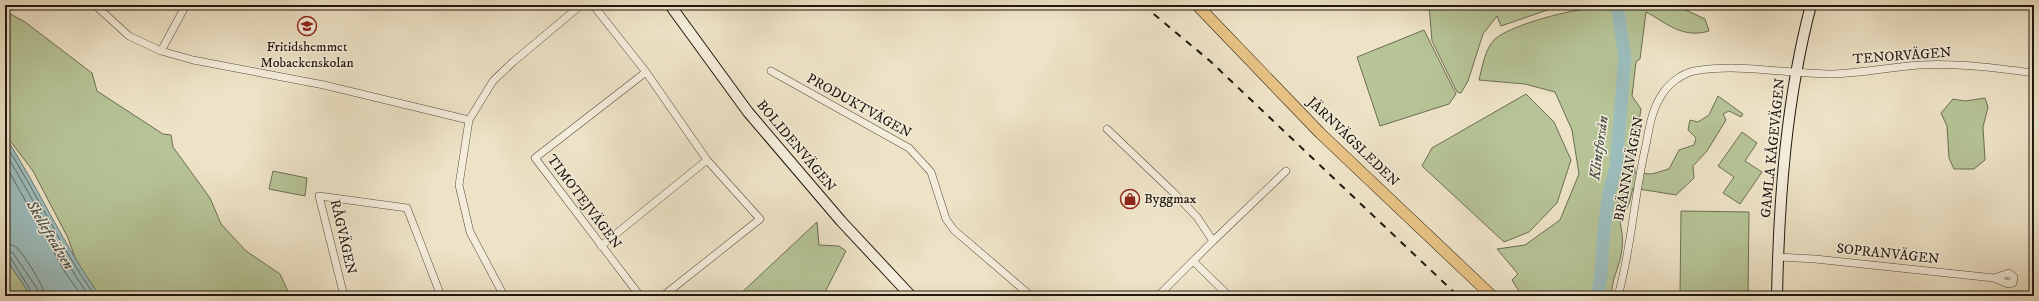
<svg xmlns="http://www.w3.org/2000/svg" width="2039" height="301" viewBox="0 0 2039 301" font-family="'IM FELL DW Pica',serif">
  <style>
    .green { fill: #b6c497; stroke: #6b6e53 }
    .water { fill: #9cbdbd; stroke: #6a7b77 }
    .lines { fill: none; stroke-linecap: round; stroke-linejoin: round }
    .shore { stroke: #5e6a66; stroke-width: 1 }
    .river { stroke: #9cbdbd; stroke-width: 13 }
    .street-casing { stroke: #544b3d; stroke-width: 8 }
    .secondary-casing { stroke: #20180f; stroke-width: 12 }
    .primary-casing { stroke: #20180f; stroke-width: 12 }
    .street { stroke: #f4eddb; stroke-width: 7 }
    .secondary { stroke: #f4eddb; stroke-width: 10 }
    .primary { stroke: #e7c284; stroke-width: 11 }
    .rail { stroke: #20180f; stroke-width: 2; stroke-dasharray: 7 7; stroke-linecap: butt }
    .labels { text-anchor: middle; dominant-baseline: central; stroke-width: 3; stroke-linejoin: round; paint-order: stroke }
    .poi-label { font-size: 14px; fill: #20180f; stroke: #f4eddb }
    .street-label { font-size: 14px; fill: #20180f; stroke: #f4eddb }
    .water-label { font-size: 15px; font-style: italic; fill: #4b524c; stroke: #f4eddb }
  </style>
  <rect width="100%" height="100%" fill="#eee3c7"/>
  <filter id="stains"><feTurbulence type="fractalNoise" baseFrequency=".005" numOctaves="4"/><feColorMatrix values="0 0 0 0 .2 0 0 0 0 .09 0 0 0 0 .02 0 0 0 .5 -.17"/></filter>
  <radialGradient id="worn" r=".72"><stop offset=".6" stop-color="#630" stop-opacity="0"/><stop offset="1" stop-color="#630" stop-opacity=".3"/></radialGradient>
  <path class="green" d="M1429,5H1562L1501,26L1497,16L1483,34L1468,81L1461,93L1457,92L1432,41Z
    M1581,5H1675L1705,19L1709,31C1682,39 1667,23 1646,12L1640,59L1636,62L1632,96L1641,109L1634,152L1635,173L1652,174L1669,169L1679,150L1694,145L1696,138L1688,130L1690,120L1698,122L1709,115L1718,96L1743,114L1741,117L1729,111L1723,114L1726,120L1707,151L1693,166L1694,178L1676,195L1633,188L1629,204L1620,223C1624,237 1623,252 1618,266C1615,277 1611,284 1612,296H1522L1512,280L1518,274L1497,249L1525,245L1560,220L1579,174L1572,130L1555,92L1525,84L1479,80C1482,68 1485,48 1495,39C1510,26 1559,13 1579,10Z
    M5,11L25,22L92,73L97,91L163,134L171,135L173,147L210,198L221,224L246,251L280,274L290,296H100L78,266L68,238L33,171L5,134Z
    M1424,30L1456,94L1449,104L1380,126L1357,57Z
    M1526,94L1554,122L1571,160L1557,203L1529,232L1504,242L1422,166L1432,148Z
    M1985,98L1988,107L1983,127L1985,160L1974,169H1954L1949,158L1947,126L1941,113L1953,99L1965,101Z
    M1742,132L1757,143L1745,161L1762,172L1740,204L1723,193L1734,177L1718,166Z
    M273,171L307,178L305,196L269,189Z
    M1681,211L1749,212L1748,296H1680Z
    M817,222L819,245L839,246L846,251L823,296H738Z
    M5,257L31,296H5Z"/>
  <path class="water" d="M5,136C39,189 64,246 100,296H31L5,257Z"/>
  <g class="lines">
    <path class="shore" d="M5,144C37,193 61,248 95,296
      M5,153C35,200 57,251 89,296
      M5,164L66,274L82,296
      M5,244C10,244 14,245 17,248C25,256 44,286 45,296
      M5,250L13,253L38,290L39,296
      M5,255L10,257L34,296"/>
    <path class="river" d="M1597,296L1601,276L1604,228L1609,192L1616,167L1625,57L1617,5"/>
    <g class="street-casing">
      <path id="street" d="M95,5L129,36L161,51L193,60L324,85L469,120
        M593,5L646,72L707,160L760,219L663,296
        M161,51L186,5
        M771,71L909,148L931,172L946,219L954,230L1031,296
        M1107,129L1173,192L1197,217L1213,241L1193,261
        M1213,241L1286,171
        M601,246L707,160
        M1778,257L1815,259L1994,278L2008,284L2013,283L2014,277L2009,273L1994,278
        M344,296L319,196L407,208L441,296
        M504,296L470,232L459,185L469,120L493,81L513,62L581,5
        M640,296L535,158L646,72
        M1158,296L1193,261L1229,296
        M1618,296C1632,246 1634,195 1646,145C1649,128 1652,110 1661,96C1668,84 1681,74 1694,71C1740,63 1786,74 1833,74C1862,73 1891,67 1920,65C1958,63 1997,68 2034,73"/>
    </g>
    <g class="secondary-casing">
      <path id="secondary" d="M670,5L748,112L841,221L911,296
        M1777,296C1779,198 1786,100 1811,5"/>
    </g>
    <g class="primary-casing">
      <path id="primary" d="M1197,5L1320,133L1492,296"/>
    </g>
    <use href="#street" class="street"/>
    <use href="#secondary" class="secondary"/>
    <use href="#primary" class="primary"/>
    <path class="rail" d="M1143,5L1210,61L1458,296"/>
  </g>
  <defs>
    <g id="school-ring" transform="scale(1)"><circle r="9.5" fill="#f4eddb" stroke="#8f2418" stroke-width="1.5"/><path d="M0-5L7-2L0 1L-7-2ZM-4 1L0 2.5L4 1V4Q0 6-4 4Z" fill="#8f2418"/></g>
    <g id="shop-ring" transform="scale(1)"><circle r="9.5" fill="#f4eddb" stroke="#8f2418" stroke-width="1.5"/><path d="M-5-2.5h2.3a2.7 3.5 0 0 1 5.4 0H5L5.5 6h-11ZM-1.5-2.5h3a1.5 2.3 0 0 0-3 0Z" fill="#8f2418"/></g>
  </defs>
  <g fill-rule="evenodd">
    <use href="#school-ring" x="307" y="26"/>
    <use href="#shop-ring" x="1130" y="199"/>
  </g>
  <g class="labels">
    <g class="poi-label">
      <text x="307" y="47">Fritidshemmet<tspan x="307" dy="16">Mobackenskolan</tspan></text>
      <text x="1144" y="199" text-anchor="start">Byggmax</text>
    </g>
    <g class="street-label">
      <text transform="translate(1902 56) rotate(-4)">TENORVÄGEN</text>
      <text transform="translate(859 106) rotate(29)">PRODUKTVÄGEN</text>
      <text transform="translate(1353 142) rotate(44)">JÄRNVÄGSLEDEN</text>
      <text transform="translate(796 146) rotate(50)">BOLIDENVÄGEN</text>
      <text transform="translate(1773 148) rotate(-84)">GAMLA KÅGEVÄGEN</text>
      <text transform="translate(1629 169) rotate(-79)">BRÄNNAVÄGEN</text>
      <text transform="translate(584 202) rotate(53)">TIMOTEJVÄGEN</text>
      <text transform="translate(343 237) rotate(77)">RÅGVÄGEN</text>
      <text transform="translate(1888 254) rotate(6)">SOPRANVÄGEN</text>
    </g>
    <g class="water-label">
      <text transform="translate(1599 148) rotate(-82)">Klintforsån</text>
      <text transform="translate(50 235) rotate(59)">Skellefteälven</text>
    </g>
  </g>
  <rect width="2039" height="301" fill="none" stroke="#eee3c7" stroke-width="20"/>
  <rect x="6" y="6" width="2027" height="289" fill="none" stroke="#20180f" stroke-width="2"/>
  <rect x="10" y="10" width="2019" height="281" fill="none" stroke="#20180f"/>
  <rect width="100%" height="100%" filter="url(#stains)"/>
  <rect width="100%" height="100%" fill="url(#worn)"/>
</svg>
